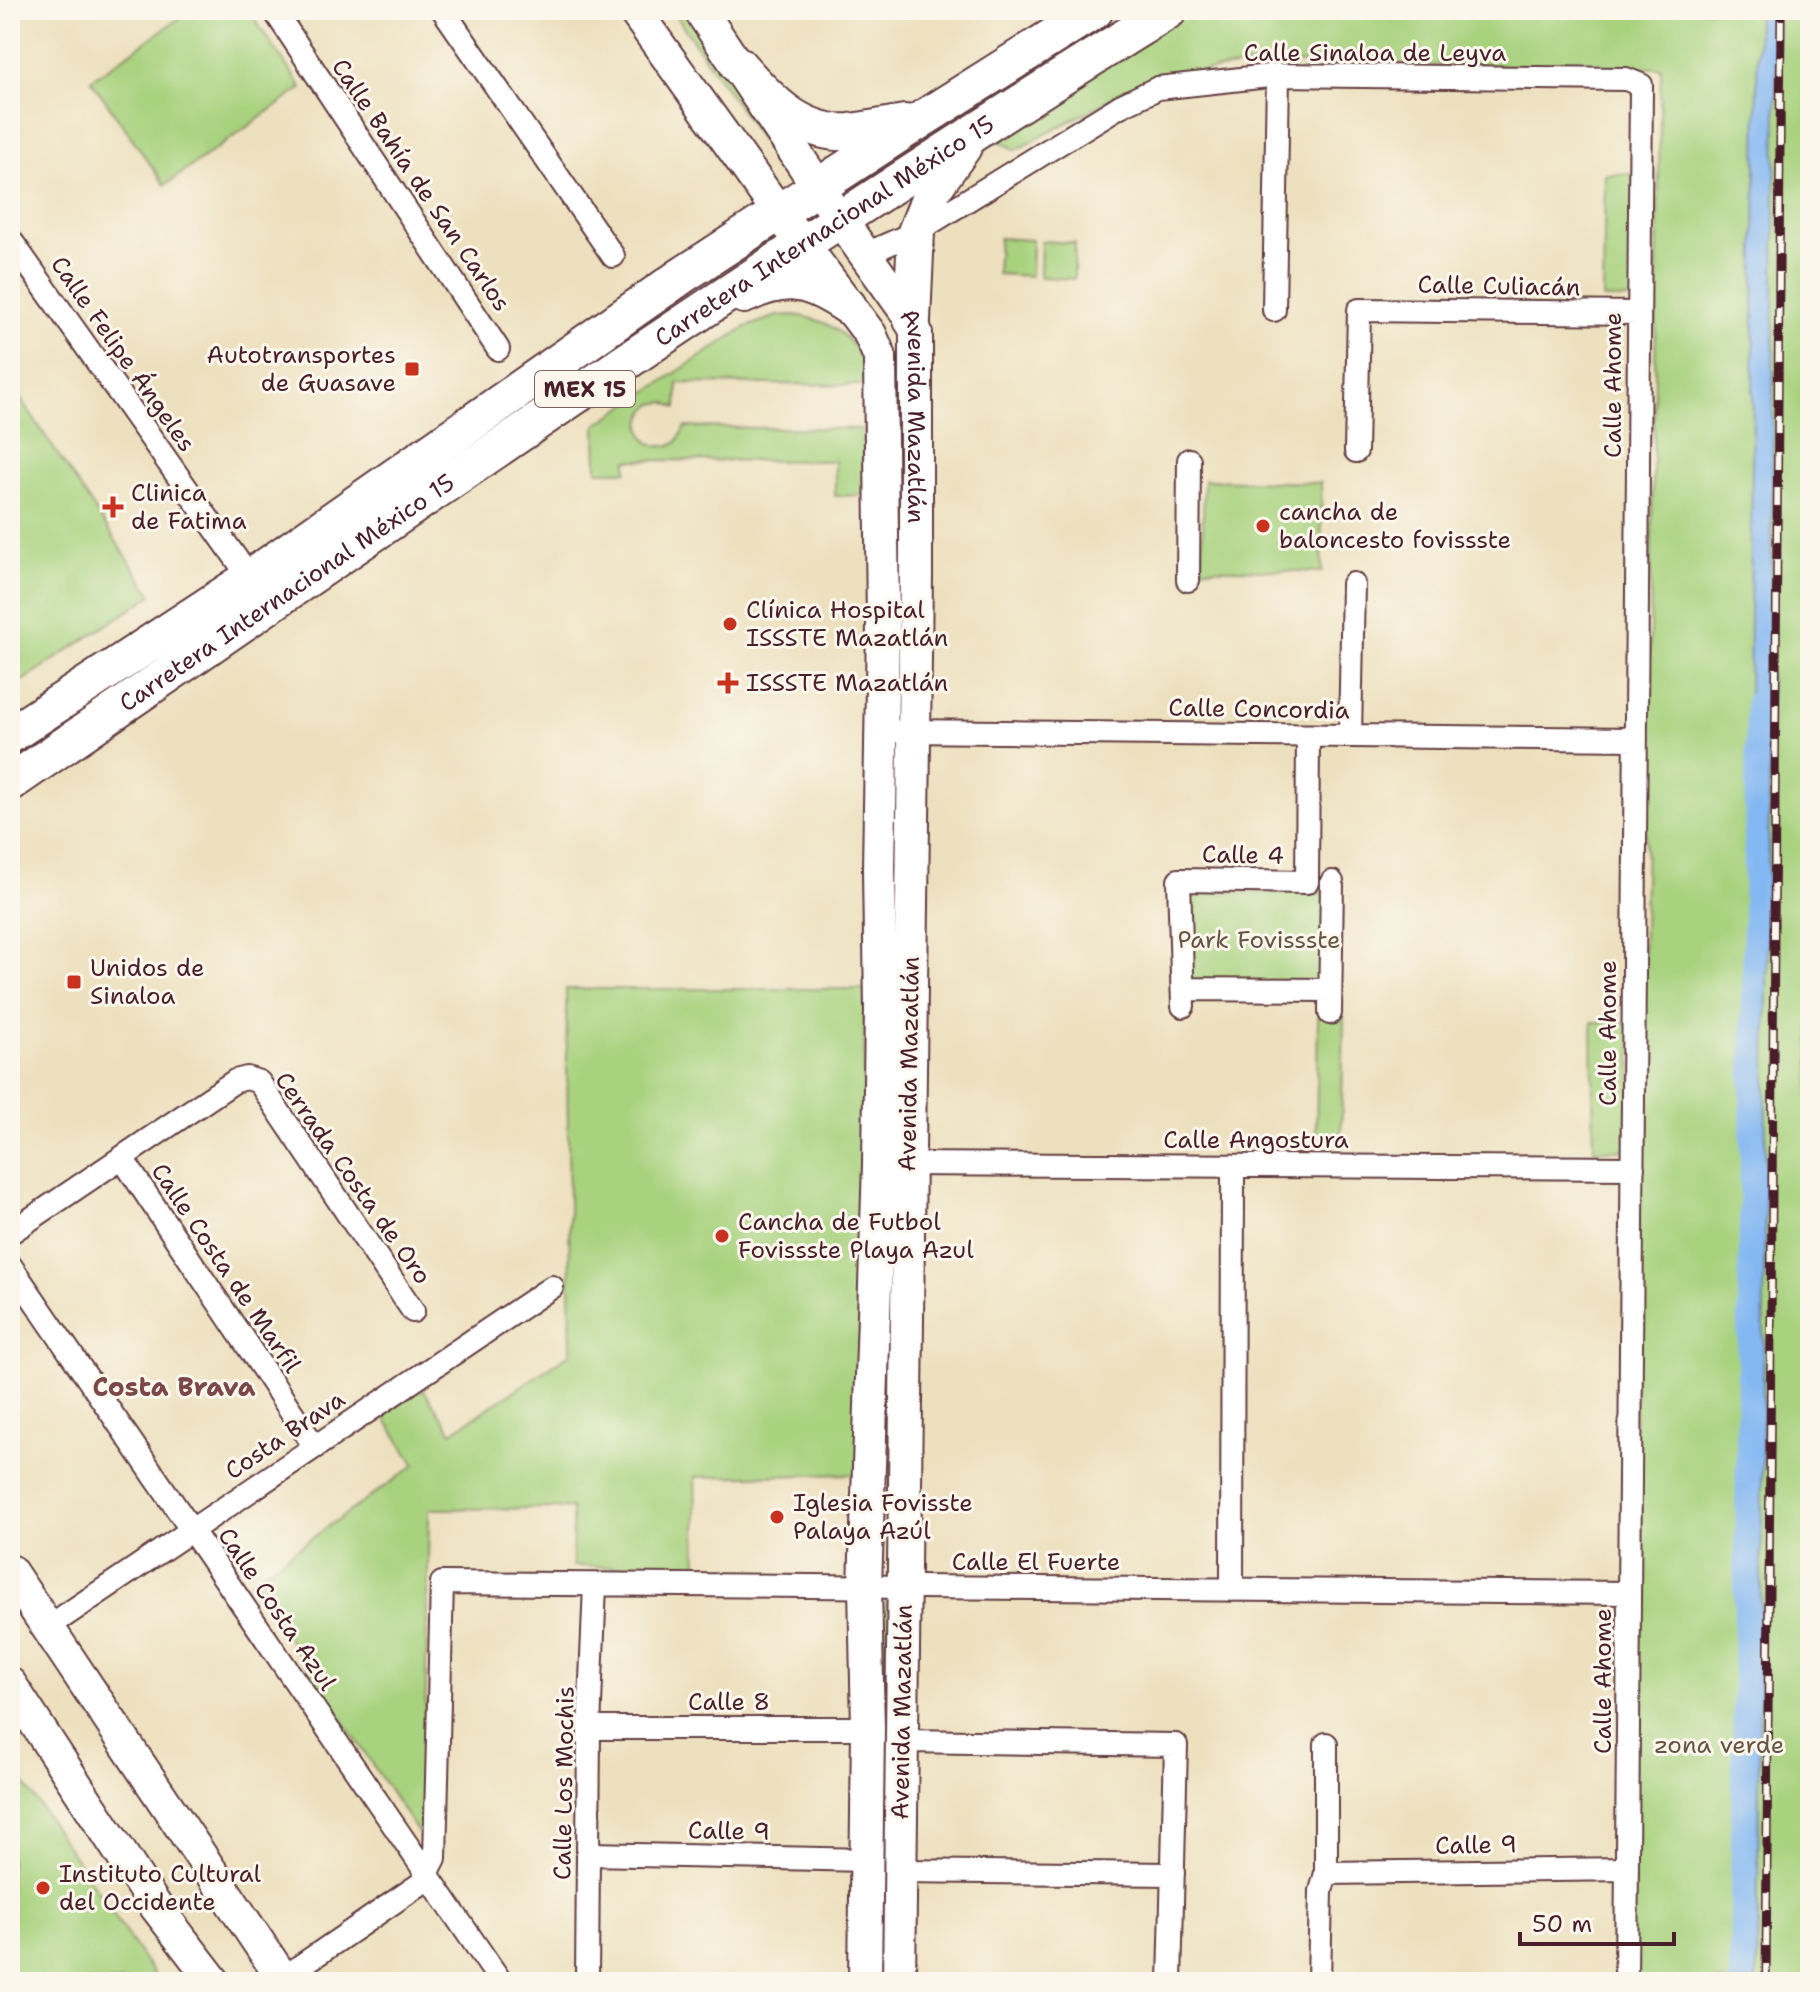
<svg xmlns="http://www.w3.org/2000/svg" width="1820" height="1992" viewBox="0 0 1820 1992" font-family="'Shantell Sans',sans-serif">
  <style>
    .green { fill: #a8d27e; stroke: #797854; stroke-width: 2 }
    .water { fill: #84b8f2; stroke: #676c8e; stroke-width: 2 }
    .lines { fill: none; stroke-linecap: round; stroke-linejoin: round }
    .stream { stroke: #84b8f2; stroke-width: 6 }
    .street-casing { stroke: #623c41; stroke-width: 26 }
    .secondary-casing { stroke: #623c41; stroke-width: 36 }
    .primary-casing { stroke: #623c41; stroke-width: 40 }
    .street { stroke: #fff; stroke-width: 22 }
    .secondary { stroke: #fff; stroke-width: 32 }
    .primary { stroke: #fff; stroke-width: 36 }
    .rail-casing { stroke: #4a1f2b; stroke-width: 9 }
    .rail { stroke: #fbf7ec; stroke-width: 6; stroke-dasharray: 18; stroke-linecap: butt }
    .poi-dot { fill: #c8321e; stroke: #fbf7ec; stroke-width: 3 }
    .labels { text-anchor: middle; dominant-baseline: central; stroke-width: 6; stroke-linejoin: round; paint-order: stroke }
    .shield { fill: #fbf7ec; stroke: #7f6065; stroke-width: 2 }
    .shield-label { font-size: 22px; font-weight: bold; fill: #4a1f2b }
    .street-label { font-size: 24px; fill: #4a1f2b; stroke: #fbf7ec }
    .poi-label { font-size: 24px; fill: #4a1f2b; stroke: #fbf7ec; text-anchor: start }
    .park-label { font-size: 24px; fill: #654; stroke: #fbf7ec }
    .neighbourhood-label { font-size: 26px; font-weight: bold; fill: #7c4748; stroke: #fbf7ec }
  </style>
  <rect width="100%" height="100%" fill="#fbf7ec"/>
  <filter id="ink" filterUnits="userSpaceOnUse"><feTurbulence type="fractalNoise" baseFrequency=".0125" numOctaves="2"/><feDisplacementMap in="SourceGraphic" scale="16" xChannelSelector="R" yChannelSelector="G"/><feConvolveMatrix kernelMatrix="1 2 1 2 8 2 1 2 1" color-interpolation-filters="sRGB"/></filter>
  <filter id="wash" filterUnits="userSpaceOnUse"><feTurbulence type="fractalNoise" baseFrequency=".006" numOctaves="4" result="noise"/><feDisplacementMap in="SourceGraphic" scale="32" xChannelSelector="R" yChannelSelector="G"/><feGaussianBlur stdDeviation="1.8" result="paint"/><feColorMatrix in="noise" values="0 0 0 0 0 0 0 0 0 0 0 0 0 0 0 0 0 1.4 0 .05"/><feComposite in="paint" operator="in"/></filter>
  <g filter="url(#wash)">
    <rect width="100%" height="100%" fill="#ede0be"/>
    <path class="green" d="M191,10H248L302,88L165,185L91,80Z
      M672,10H691L786,165L774,159Z
      M1193,10H1810V1982H1632L1628,1745L1661,68L1271,63L1152,77L1016,150L1000,141L1017,123Z
      M1605,174H1635V299H1603Z
      M999,238L1032,240L1031,276L997,274Z
      M1041,241L1075,243L1074,279L1040,277Z
      M793,315C831,319 867,343 863,385L678,383L677,408L665,402L653,404C627,425 648,458 677,442L685,427L863,429V495L835,496V461L627,460V471H597L596,425L746,327L777,316Z
      M10,383L152,595L22,681L10,684Z
      M1204,480L1321,483L1322,572L1202,568Z
      M1186,892L1330,893L1332,988L1186,986Z
      M566,989H865L858,1474L695,1477L697,1568L573,1566L572,1508L429,1509L423,1840L250,1582L415,1465L383,1415L423,1389L452,1432L571,1353Z
      M1318,1017H1344L1341,1141H1316Z
      M1592,1022L1632,1023L1631,1150H1594Z
      M890,1599L892,1982H881L882,1610Z
      M10,1762L159,1982H10Z"/>
    <path class="water" d="M1758,10H1777L1757,1982H1732Z"/>
    <g class="lines">
      <path class="stream" d="M1732,1982L1749,697"/>
    </g>
  </g>
  <g filter="url(#ink)">
    <g class="lines">
      <g class="street-casing">
        <path id="street" d="M274,10L498,349
          M443,10L613,256
          M10,239L250,578
          M866,254L916,232L1120,106L1158,88L1278,75L1626,79L1641,85L1626,1982
          M1274,310L1278,75
          M1356,451L1359,310L1639,313
          M1188,580L1189,460
          M901,731L1636,739
          M1350,736L1353,584
          M1183,989L1330,990
          M1183,1006L1179,880L1307,882L1308,736
          M1330,1013L1332,882
          M122,1158L315,1447
          M898,1164L1633,1168
          M10,1233L235,1081L247,1078L259,1082L413,1311
          M10,1265L501,1982
          M1232,1590L1233,1166
          M48,1627L552,1287
          M589,1728H868
          M901,1741L1176,1745L1170,1982
          M590,1854L867,1860
          M899,1871L1173,1874
          M1326,1873L1627,1869
          M277,1982L429,1878V1870L435,1858L442,1583L1629,1593
          M587,1982L589,1728L595,1585
          M1319,1982L1321,1891L1326,1873V1744"/>
      </g>
      <g class="secondary-casing">
        <g id="secondary">
          <path d="M634,10L780,214L870,334L880,357L883,624L879,869L881,1009L879,1164L865,1587L868,1728L865,1982"/>
          <path id="s1" d="M700,10L839,218L912,320L916,333V573L899,1982"/>
          <path d="M10,1571L285,1982"/>
          <path d="M10,1684L154,1904L214,1982"/>
        </g>
      </g>
      <g class="primary-casing">
        <g id="primary">
          <path d="M738,65C767,98 801,136 850,132C868,130 887,126 905,123"/>
          <path d="M744,295C788,274 809,280 848,306"/>
          <path d="M912,320L916,232L933,189L963,147"/>
          <path d="M10,735L250,578L683,275L919,121L1095,10"/>
          <path id="s2" d="M10,783C393,520 774,254 1169,10"/>
        </g>
      </g>
      <use href="#street" class="street"/>
      <use href="#secondary" class="secondary"/>
      <use href="#primary" class="primary"/>
      <g class="rail-casing">
        <path id="rail" d="M1766,1982L1781,10"/>
      </g>
      <use href="#rail" class="rail"/>
    </g>
  </g>
  <g class="poi-dot">
    <rect x="404" y="361" width="16" height="16" rx="4"/>
    <path d="M109 495h8v8h8v8h-8v8h-8v-8h-8v-8h8z"/>
    <circle cx="1263" cy="526" r="8"/>
    <circle cx="730" cy="624" r="8"/>
    <path d="M724 671h8v8h8v8h-8v8h-8v-8h-8v-8h8z"/>
    <rect x="66" y="974" width="16" height="16" rx="4"/>
    <circle cx="722" cy="1236" r="8"/>
    <circle cx="777" cy="1517" r="8"/>
    <circle cx="43" cy="1888" r="8"/>
  </g>
  <g class="labels">
    <rect class="shield" x="535" y="371" width="100" height="36" rx="6"/>
    <g class="shield-label">
      <text x="585" y="389">MEX 15</text>
    </g>
    <g class="street-label">
      <text x="1375" y="53">Calle Sinaloa de Leyva</text>
      <text transform="translate(421 185) rotate(56)">Calle Bahía de San Carlos</text>
      <text stroke="none"><textPath href="#s2" startOffset="984">Carretera Internacional México 15</textPath></text>
      <text transform="translate(1499 286) rotate(1)">Calle Culiacán</text>
      <text transform="translate(123 354) rotate(55)">Calle Felipe Ángeles</text>
      <text transform="translate(1613 385) rotate(-90)">Calle Ahome</text>
      <text stroke="none"><textPath href="#s1" startOffset="472">Avenida Mazatlán</textPath></text>
      <text stroke="none"><textPath href="#s2" startOffset="336">Carretera Internacional México 15</textPath></text>
      <text transform="translate(1259 709) rotate(1)">Calle Concordia</text>
      <text transform="translate(1243 855) rotate(1)">Calle 4</text>
      <text transform="translate(1608 1033) rotate(-90)">Calle Ahome</text>
      <text transform="translate(909 1064) rotate(-89)">Avenida Mazatlán</text>
      <text x="1256" y="1140">Calle Angostura</text>
      <text transform="translate(353 1178) rotate(55)">Cerrada Costa de Oro</text>
      <text transform="translate(226 1268) rotate(56)">Calle Costa de Marfil</text>
      <text transform="translate(285 1435) rotate(-34)">Costa Brava</text>
      <text x="1036" y="1562">Calle El Fuerte</text>
      <text transform="translate(277 1609) rotate(56)">Calle Costa Azul</text>
      <text transform="translate(1603 1681) rotate(-90)">Calle Ahome</text>
      <text x="729" y="1702">Calle 8</text>
      <text transform="translate(902 1712) rotate(-89)">Avenida Mazatlán</text>
      <text transform="translate(564 1783) rotate(-89)">Calle Los Mochis</text>
      <text transform="translate(729 1831) rotate(1)">Calle 9</text>
      <text transform="translate(1476 1845) rotate(-1)">Calle 9</text>
    </g>
    <g class="poi-label">
      <text x="396" y="355" text-anchor="end">Autotransportes<tspan x="396" dy="28">de Guasave</tspan></text>
      <text x="131" y="493">Clinica<tspan x="131" dy="28">de Fatima</tspan></text>
      <text x="1279" y="512">cancha de<tspan x="1279" dy="28">baloncesto fovissste</tspan></text>
      <text x="746" y="610">Clínica Hospital<tspan x="746" dy="28">ISSSTE Mazatlán</tspan></text>
      <text x="746" y="683">ISSSTE Mazatlán</text>
      <text x="90" y="968">Unidos de<tspan x="90" dy="28">Sinaloa</tspan></text>
      <text x="738" y="1222">Cancha de Futbol<tspan x="738" dy="28">Fovissste Playa Azul</tspan></text>
      <text x="793" y="1503">Iglesia Fovisste<tspan x="793" dy="28">Palaya Azúl</tspan></text>
      <text x="59" y="1874">Instituto Cultural<tspan x="59" dy="28">del Occidente</tspan></text>
    </g>
    <g class="park-label">
      <text x="1259" y="940">Park Fovissste</text>
      <text x="1719" y="1745">zona verde</text>
    </g>
    <g class="neighbourhood-label">
      <text x="174" y="1386">Costa Brava</text>
    </g>
  </g>
  <rect width="1820" height="1992" fill="none" stroke="#fbf7ec" stroke-width="40"/>
  <path d="M1520 1932v12h154v-12" fill="none" stroke="#4a1f2b" stroke-width="4"/>
  <text x="1532" y="1932" font-size="24" fill="#4a1f2b" stroke="#fbf7ec" stroke-width="6" paint-order="stroke">50 m</text>
</svg>
